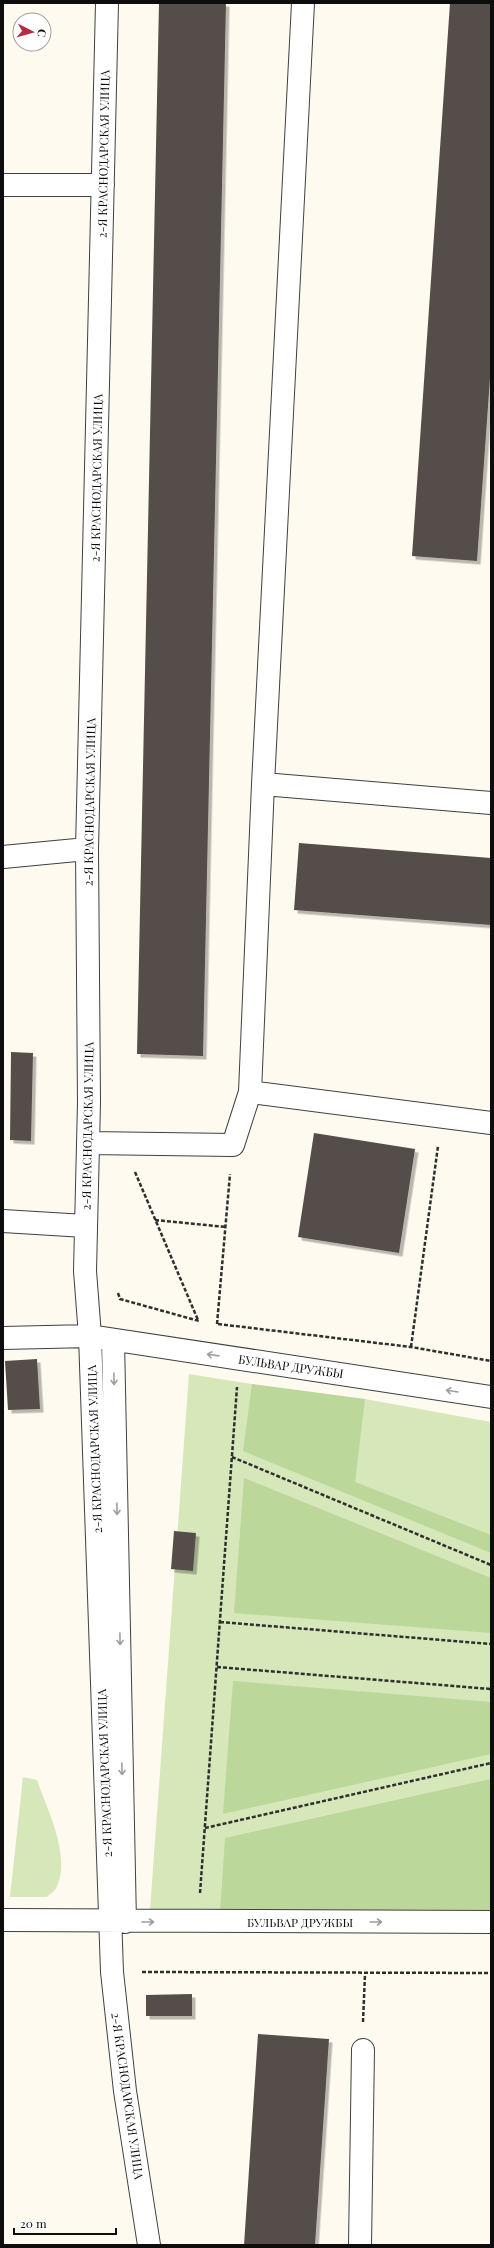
<svg xmlns="http://www.w3.org/2000/svg" width="494" height="2248" viewBox="0 0 494 2248" font-family="'Playfair Display',serif">
  <style>
    .green { fill: #d6e7ba }
    .forest { fill: #bbd79a }
    .building { fill: #554d4a; filter: url(#shadow) }
    .lines { fill: none; stroke-linecap: round; stroke-linejoin: round }
    .minor-casing { stroke: #404040; stroke-width: 24 }
    .path { stroke: #2f2f2f; stroke-width: 2.5; stroke-dasharray: 4 2; stroke-linecap: butt }
    .minor { stroke: #fff; stroke-width: 22 }
    .oneway { stroke: #9e9e9e }
    .labels { text-anchor: middle; dominant-baseline: central; stroke-width: 4; stroke-linejoin: round; paint-order: stroke }
    .street-label { font-size: 12px; fill: #0d0d0d; stroke: #fff }
  </style>
  <defs>
    <filter id="shadow"><feDropShadow dx="3.5" dy="3.5" stdDeviation="0" flood-color="#0004"/></filter>
  </defs>
  <rect width="100%" height="100%" fill="#fefaef"/>
  <path class="green" d="M189,1374L364,1402L365,1399L491,1422V1910H150Z
    M23,1777L37,1780C47,1809 71,1856 57,1886C56,1890 50,1894 47,1897H10Z"/>
  <path class="forest" d="M252,1384L365,1399L355,1482L491,1535V1553L243,1451Z
    M244,1478L491,1578V1633L234,1613Z
    M233,1681L491,1702V1754L223,1814Z
    M491,1779V1911L220,1912L225,1838Z"/>
  <path class="building" d="M159,3H226L203,1056L137,1054Z
    M450,3H491V364L477,561L412,556Z
    M299,843L491,858V925L294,910Z
    M11,1052L33,1053L31,1141L10,1140Z
    M314,1133L415,1149L399,1253L298,1237Z
    M37,1359L40,1409L8,1410L5,1361Z
    M174,1531L196,1533L193,1571L171,1569Z
    M192,1994V2016H146V1995Z
    M258,2034L329,2039L315,2245H244Z"/>
  <g class="lines">
    <g class="minor-casing">
      <path id="minor" d="M107,3L87,849L89,1102L85,1271L90,1336L112,1972L125,2091L149,2245
        M3,185H103
        M263,784L491,803
        M3,857L87,849
        M250,1092L491,1123
        M88,1143L233,1145L250,1092L263,784L303,3
        M3,1221L85,1226
        M3,1338L90,1336L491,1397
        M113,1340L125,1922
        M3,1920L491,1922
        M360,2245L363,2050"/>
    </g>
    <path class="path" d="M135,1172L198,1320
      M155,1220L226,1227
      M118,1293L120,1299L199,1321
      M217,1324L230,1174
      M218,1324L411,1347L491,1361
      M411,1347L438,1146
      M232,1457L491,1565
      M220,1622L491,1644
      M217,1667L491,1689
      M205,1828L491,1763
      M200,1893L237,1387
      M142,1972L491,1973
      M363,2022L365,1974"/>
    <use href="#minor" class="minor"/>
  </g>
  <defs><path id="oneway-shaft" d="M-6 0H5M1.5-3L5.5 0L1.5 3" fill="none" stroke-width="1.6" stroke-linecap="round" stroke-linejoin="round"/></defs>
  <g class="oneway">
    <use href="#oneway-shaft" transform="translate(213 1355) rotate(-172)"/>
    <use href="#oneway-shaft" transform="translate(114 1379) rotate(89)"/>
    <use href="#oneway-shaft" transform="translate(452 1391) rotate(-171)"/>
    <use href="#oneway-shaft" transform="translate(117 1509) rotate(89)"/>
    <use href="#oneway-shaft" transform="translate(120 1639) rotate(89)"/>
    <use href="#oneway-shaft" transform="translate(122 1769) rotate(89)"/>
    <use href="#oneway-shaft" transform="translate(148 1922)"/>
    <use href="#oneway-shaft" transform="translate(376 1922)"/>
  </g>
  <g class="labels">
    <g class="street-label">
      <text transform="translate(103 154) rotate(-89)">2-Я КРАСНОДАРСКАЯ УЛИЦА</text>
      <text transform="translate(96 478) rotate(-89)">2-Я КРАСНОДАРСКАЯ УЛИЦА</text>
      <text transform="translate(89 802) rotate(-89)">2-Я КРАСНОДАРСКАЯ УЛИЦА</text>
      <text transform="translate(87 1126) rotate(-89)">2-Я КРАСНОДАРСКАЯ УЛИЦА</text>
      <text transform="translate(291 1366) rotate(8)">БУЛЬВАР ДРУЖБЫ</text>
      <text transform="translate(94 1449) rotate(-92)">2-Я КРАСНОДАРСКАЯ УЛИЦА</text>
      <text transform="translate(104 1773) rotate(-92)">2-Я КРАСНОДАРСКАЯ УЛИЦА</text>
      <text x="300" y="1922">БУЛЬВАР ДРУЖБЫ</text>
      <text transform="translate(128 2096) rotate(82)">2-Я КРАСНОДАРСКАЯ УЛИЦА</text>
    </g>
  </g>
  <rect width="494" height="2248" fill="none" stroke="#0d0d0d" stroke-width="8"/>
  <g transform="translate(32 32) rotate(96)"><circle r="19" fill="#ffffff" stroke="#9e9e9e"/>
  <path d="M0-3L7 15L0 10L-7 15Z" fill="#b62d41"/>
  <text y="-6" font-size="11" font-weight="bold" text-anchor="middle" fill="#0d0d0d">С</text>
  </g>
  <path d="M14 2228v6h102v-6" fill="none" stroke="#0d0d0d" stroke-width="2"/>
  <text x="20" y="2228" font-size="12" fill="#0d0d0d" stroke="#ffffff" stroke-width="3" paint-order="stroke">20 m</text>
</svg>
